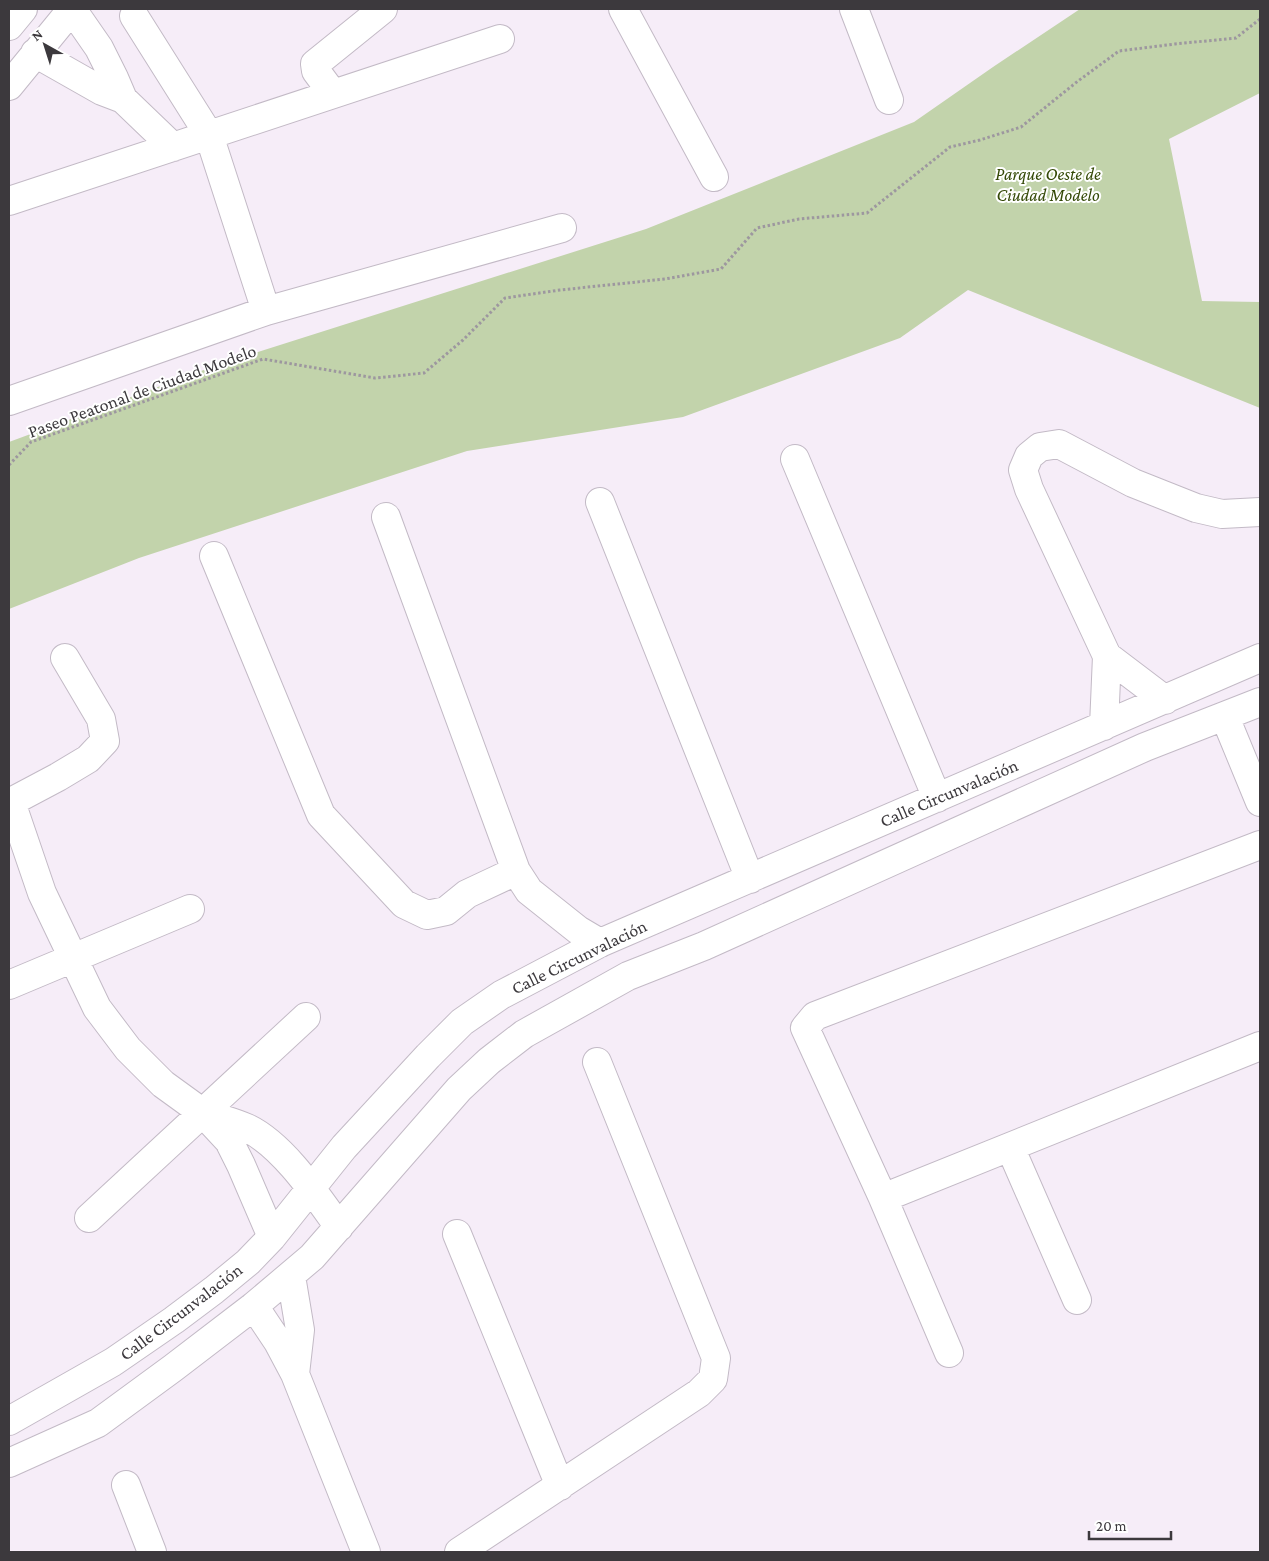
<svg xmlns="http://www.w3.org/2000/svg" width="1269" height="1561" viewBox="0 0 1269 1561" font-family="'Crimson Pro',serif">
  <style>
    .green { fill: #c2d3ab }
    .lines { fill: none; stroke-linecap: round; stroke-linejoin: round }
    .street-casing { stroke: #c3bac6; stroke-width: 30 }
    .path { stroke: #9d979f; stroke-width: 3; stroke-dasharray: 2.5 2.5; stroke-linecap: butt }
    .street { stroke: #fff; stroke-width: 28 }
    .labels { text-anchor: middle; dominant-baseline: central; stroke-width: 4; stroke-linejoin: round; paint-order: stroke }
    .park-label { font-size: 18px; font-style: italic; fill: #344907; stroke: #fff }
    .street-label { font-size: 18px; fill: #3c393d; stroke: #fff }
  </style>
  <rect width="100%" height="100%" fill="#f6edf8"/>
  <path class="green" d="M1080,9H1260V93L1169,139L1202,301L1260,302V408L968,290L900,338L683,417L467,451L139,558L9,609V442L220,364L646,229L914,122L993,67Z"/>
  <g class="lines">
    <g class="street-casing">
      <path id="street" d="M72,9L99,48L114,78L123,99L173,147
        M623,9L714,177
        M854,9L889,100
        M134,16L209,135L266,311
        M9,26L23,9
        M35,53L102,91L123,99
        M9,86L72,9
        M333,94L316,71L315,64L383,9
        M9,201L500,39
        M9,401L266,311L562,228
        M795,459L937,798
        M600,502L750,879
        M386,517L516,871L529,891L578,930L600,943
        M214,556L321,815L404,904L427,915L446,911L467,894L516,871
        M1165,700L1107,656L1029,489L1023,470L1029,456L1040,447L1059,444L1133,483L1196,508L1222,514L1260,512
        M1225,717L1260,802
        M1104,726L1107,656
        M11,802L42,893L97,1008L128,1049L163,1084L203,1113L229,1141L241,1165L272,1237
        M9,803L58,777L88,759L105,741L101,719L65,658
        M9,985L190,909
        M207,1114C220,1119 234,1122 247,1128C283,1145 316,1195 339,1227
        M1010,1147L1077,1300
        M883,1198L1260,1046
        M89,1218L306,1017
        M457,1234L560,1486
        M291,1276L300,1330L295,1374
        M254,1306L278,1342L295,1374L366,1552
        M949,1353L883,1198L805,1028L815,1016L1260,845
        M9,1421L113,1362L174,1320L214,1290L248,1262L272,1237L344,1147L428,1056L462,1022L501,995L600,943L1260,658
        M9,1463L98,1423L173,1368L254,1306L312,1257L459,1089L489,1061L524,1034L628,976L704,946L1145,747L1260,702
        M126,1485L152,1552
        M459,1552L699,1393L713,1379L716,1358L597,1062"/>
    </g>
    <path class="path" d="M9,465L31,442L263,359L375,378L424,373L463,340L505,298L560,290L665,279L721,269L757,228L799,219L867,213L950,147L980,140L1021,127L1078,81L1119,51L1175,44L1236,38L1260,19"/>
    <use href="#street" class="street"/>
  </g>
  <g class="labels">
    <g class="park-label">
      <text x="1048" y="174">Parque Oeste de<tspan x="1048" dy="21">Ciudad Modelo</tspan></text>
    </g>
    <g class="street-label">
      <text transform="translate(142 391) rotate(-20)">Paseo Peatonal de Ciudad Modelo</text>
      <text transform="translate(949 793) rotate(-23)">Calle Circunvalación</text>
      <text transform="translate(579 957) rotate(-26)">Calle Circunvalación</text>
      <text transform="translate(181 1312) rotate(-37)">Calle Circunvalación</text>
    </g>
  </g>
  <rect width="1269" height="1561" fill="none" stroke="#3c393d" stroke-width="20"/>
  <g transform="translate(45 45) rotate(321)" stroke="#ffffff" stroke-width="4" paint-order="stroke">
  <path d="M0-4L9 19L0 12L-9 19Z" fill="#3c393d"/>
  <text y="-8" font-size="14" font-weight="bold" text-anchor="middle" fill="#3c393d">N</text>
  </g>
  <path d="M1089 1531v8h82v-8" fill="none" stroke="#3c393d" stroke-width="2.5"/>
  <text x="1096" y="1531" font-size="15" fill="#3c393d" stroke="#ffffff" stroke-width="4" paint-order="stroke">20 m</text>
</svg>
